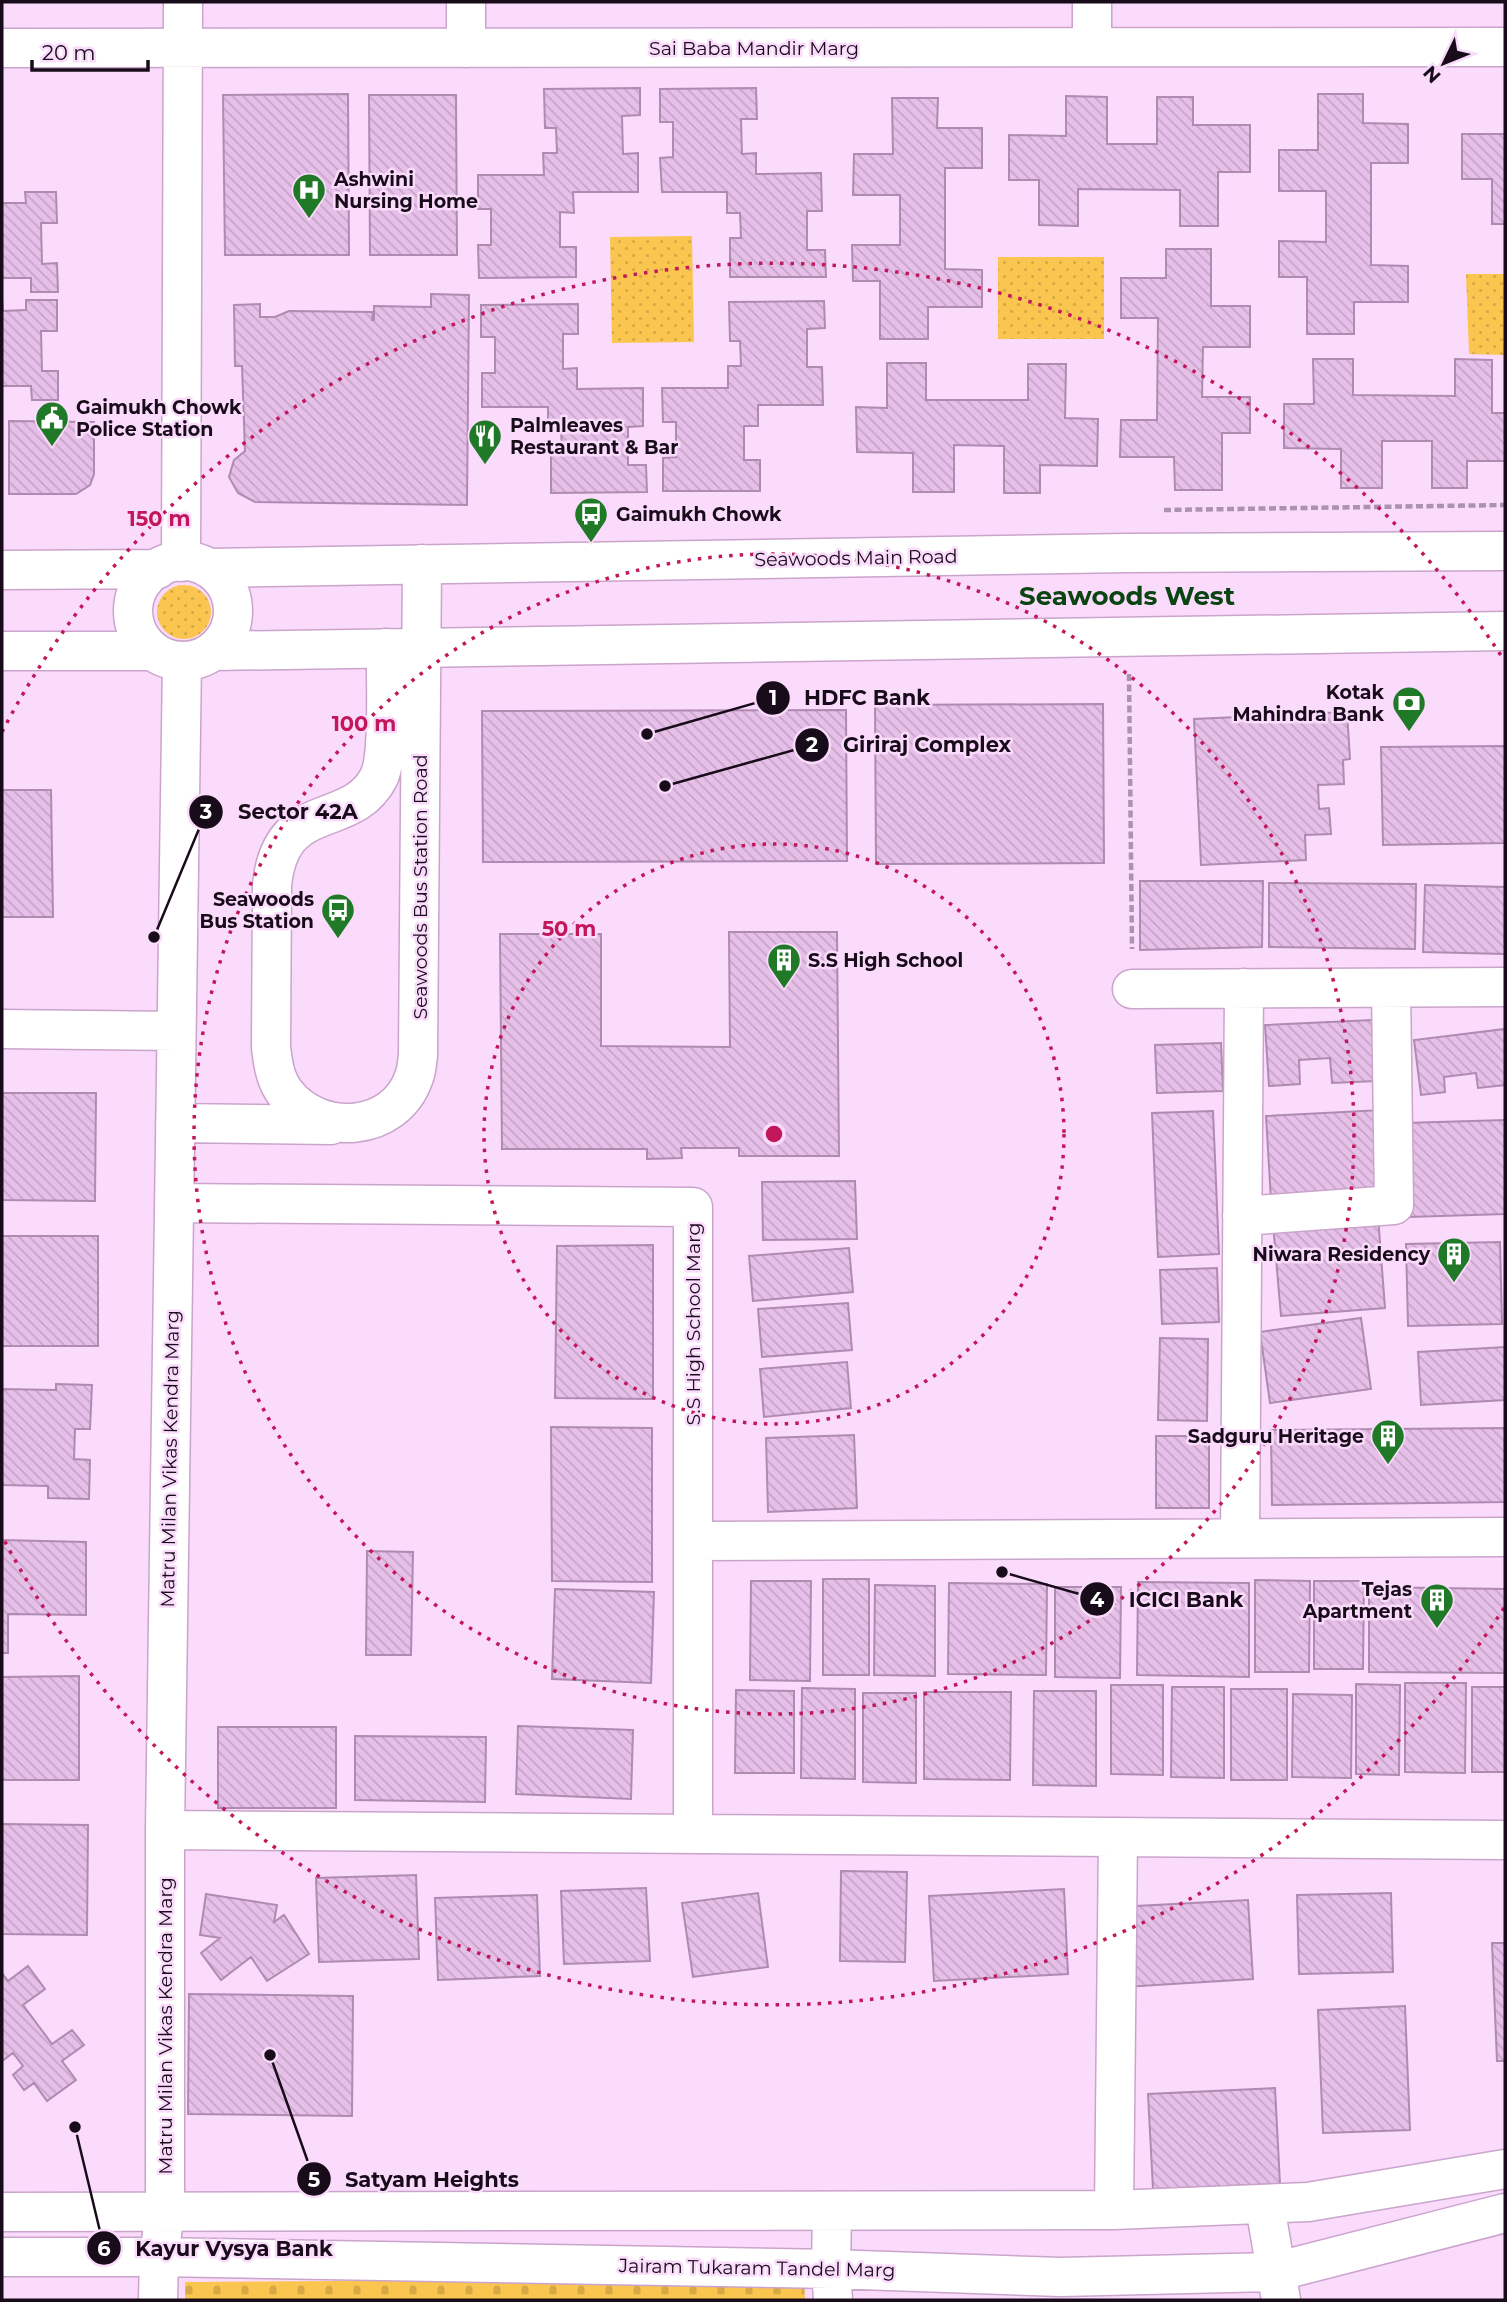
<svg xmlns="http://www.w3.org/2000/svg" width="1507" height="2302" viewBox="0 0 1507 2302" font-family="Montserrat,sans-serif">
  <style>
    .grass { fill: url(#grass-dots) }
    .cemetery { fill: url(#cemetery-stones) }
    .building { fill: url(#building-back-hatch); stroke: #af8ab1; stroke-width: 2 }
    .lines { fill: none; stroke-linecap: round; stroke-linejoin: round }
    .minor-casing { stroke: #caa4cc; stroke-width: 41 }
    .major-casing { stroke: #caa4cc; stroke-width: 41 }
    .path { stroke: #ab92ad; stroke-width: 4.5; stroke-dasharray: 7 3.5; stroke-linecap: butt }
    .minor { stroke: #fff; stroke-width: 38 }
    .major { stroke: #fff; stroke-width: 38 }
    .ring { fill: none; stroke: #c2185b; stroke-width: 3.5; stroke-dasharray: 3.5 7 }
    .labels { text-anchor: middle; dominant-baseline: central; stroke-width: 5; stroke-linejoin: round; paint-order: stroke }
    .street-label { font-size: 19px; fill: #190c1a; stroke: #fadbfc }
    .poi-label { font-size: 19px; font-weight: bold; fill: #190c1a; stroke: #fadbfc; text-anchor: start }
    .district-label { font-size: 26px; font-weight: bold; fill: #0a4411; stroke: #fadbfc }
    .centre { fill: #c2185b; stroke: #fadbfc; stroke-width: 3.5 }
    .ring-label { font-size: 21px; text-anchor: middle; font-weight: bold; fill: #c2185b; stroke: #fadbfc; stroke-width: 5; stroke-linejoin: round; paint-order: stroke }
    .leader { fill: none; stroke: #190c1a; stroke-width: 2.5 }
    .callout-dot { fill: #190c1a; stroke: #fadbfc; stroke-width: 2.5 }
    .mark-label { font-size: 21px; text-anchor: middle; font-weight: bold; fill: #fff }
    .callout-label { font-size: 21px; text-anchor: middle; font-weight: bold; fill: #190c1a; stroke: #fadbfc; stroke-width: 5; stroke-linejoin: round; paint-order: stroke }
  </style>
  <defs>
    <pattern id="grass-dots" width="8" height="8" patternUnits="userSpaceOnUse" patternTransform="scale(1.75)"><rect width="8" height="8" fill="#fac650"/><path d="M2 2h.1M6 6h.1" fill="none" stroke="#d6a945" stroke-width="1.8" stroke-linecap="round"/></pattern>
    <pattern id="cemetery-stones" width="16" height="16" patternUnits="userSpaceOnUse" patternTransform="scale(1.75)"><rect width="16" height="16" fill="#fac650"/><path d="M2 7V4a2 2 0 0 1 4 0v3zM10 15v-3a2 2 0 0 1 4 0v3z" fill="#d6a945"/></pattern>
    <pattern id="building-back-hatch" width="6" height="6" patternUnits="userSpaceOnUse" patternTransform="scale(1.75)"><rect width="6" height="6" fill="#e7c0e9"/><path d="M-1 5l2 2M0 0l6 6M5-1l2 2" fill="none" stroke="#c6a4c7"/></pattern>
  </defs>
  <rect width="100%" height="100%" fill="#fadbfc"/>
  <path class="grass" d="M692,236L694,342L612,343L610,237Z
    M998,257H1104V339H998Z
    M1466,274H1505V355L1469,354Z
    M157 612a27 27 0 1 1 54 0a27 27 0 1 1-54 0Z"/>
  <path class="cemetery" d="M804,2278L805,2300H185V2282Z"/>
  <path class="building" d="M640,88V115L622,116L623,154L638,153V192H573L574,213L560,212V247H576V277L479,278L478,245H491V209H478V175H544L543,153H557L556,128H545L544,89Z
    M756,88L757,119H741L742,154L756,153V174L821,173L822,211H807V250H825L826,277H730V238H741L740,213H727V192H662L660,158L673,157V122H660V89Z
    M348,94L349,255H225L223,95Z
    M1318,94H1363V123L1408,124V163H1371V265L1408,266V302H1354V334H1307V277H1279V241L1326,242V191H1279V150H1318Z
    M369,95H456L457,255H370Z
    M1066,96L1107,97V144H1157V97H1193V125H1250V172H1218V226H1180V190L1078,189V226L1039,225V180H1009V135L1066,136Z
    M892,98H938L937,128H982V168H945V269L982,270V307H928V339H880V281H853L852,245H900V195H853L854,154H893Z
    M1462,134H1505V224H1492V179H1462Z
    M2,192V203H26L25,192H56L57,223H41L42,264L57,263L58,292H31V278H2Z
    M1166,249H1211V306H1250V347H1203L1202,397H1250V433H1222V490H1175L1174,457H1120L1121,420H1157L1158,318H1121V278H1166Z
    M431,294L469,295L467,505L255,502L238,493L229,477L234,460L245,451L242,366H235L234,305L260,304V317H275L289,311L373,312L372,320H374V306L431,307Z
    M2,300L3,311L26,310V300H57V331H41L42,371H58V400H32L31,386H2Z
    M824,301L825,328L807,329V367H822L823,405H758V426H744V460H760V491H663V458L676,457V422H663L662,388H728V366H741L740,341H730L729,302Z
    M578,304V334H563V369L577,368V389L643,388V426L628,427V465H646L647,492L551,493V454L562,453L561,428H548V407H482V373H495V337H481V305Z
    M1313,359H1353V395L1455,396V359L1492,360V413H1505V461H1467V488H1432V441H1382V488H1341V449L1284,448V404H1314Z
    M887,363H926V400H1028V364H1066L1065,418L1098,419L1097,466L1040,465V493H1004V446L954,445V492H913V453L857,452L856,407L887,408Z
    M9,421L94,422V474L90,485L76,494H9Z
    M1103,704L1104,863L876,864L875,705Z
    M846,710L847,861L483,862L482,711Z
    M1347,712L1350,759L1343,760L1344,784L1318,785L1319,809L1329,808L1331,834L1305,835L1306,860L1201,865L1194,719Z
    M1505,746V843L1383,845L1381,747Z
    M2,790H51L53,917H2Z
    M1140,881H1263L1262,947L1140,950Z
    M1269,883L1416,884L1415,949L1269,947Z
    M1425,885L1505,887V954L1423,952Z
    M729,932H837L839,1156H739V1148H681L682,1158L647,1159V1149H502L500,934H601V1046L730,1047Z
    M1372,1020L1376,1081L1332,1083L1330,1058L1299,1060L1300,1084L1269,1086L1265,1025Z
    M1505,1029V1085L1478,1088L1476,1073L1444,1077L1445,1092L1421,1095L1414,1040Z
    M1221,1043L1223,1091L1157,1093L1155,1045Z
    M2,1093H96L95,1201L2,1200Z
    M1382,1110L1386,1194L1271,1200L1266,1116Z
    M1213,1111L1219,1254L1158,1257L1152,1113Z
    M1505,1120V1214L1409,1217L1405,1123Z
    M855,1181L857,1239L763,1240L762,1182Z
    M1378,1216L1385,1308L1281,1316L1273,1224Z
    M2,1236H98V1346H2Z
    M1500,1242L1502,1324L1408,1326L1406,1244Z
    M653,1245V1399L555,1398L557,1246Z
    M849,1248L853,1292L753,1301L749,1256Z
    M1217,1268L1219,1322L1162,1324L1160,1270Z
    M848,1303L852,1350L762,1357L758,1309Z
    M1361,1318L1371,1389L1270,1403L1260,1332Z
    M1160,1338L1208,1339L1207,1421L1158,1420Z
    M1505,1347V1400L1421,1405L1418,1352Z
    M847,1362L851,1408L764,1417L760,1369Z
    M56,1384L92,1385L90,1429H75L74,1459L90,1460L89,1499L48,1498V1486L2,1485V1389L56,1390Z
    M551,1427L652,1428V1582L552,1581Z
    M1505,1428V1502L1272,1505L1271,1430Z
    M854,1435L857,1508L768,1512L766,1438Z
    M1156,1436H1209V1508H1156Z
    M2,1540L86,1542V1615L8,1614V1653H2Z
    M367,1551L413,1552L411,1655H366Z
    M823,1579H869V1675H823Z
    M1255,1580L1310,1581L1309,1672H1255Z
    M751,1581H811L810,1681L750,1680Z
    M1314,1581H1364L1363,1669H1314Z
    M1138,1582L1249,1583V1677L1137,1675Z
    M949,1583L1047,1584L1046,1675L948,1674Z
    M875,1585L935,1586V1676L874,1675Z
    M1055,1587H1121L1120,1678L1055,1677Z
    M1369,1587L1505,1589V1673L1369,1672Z
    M555,1589L654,1592L651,1683L552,1679Z
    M79,1676V1780H2V1677Z
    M1405,1683H1466L1465,1773L1405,1772Z
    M1356,1684L1400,1685L1399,1775L1356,1774Z
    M1111,1685H1163V1775L1111,1774Z
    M1172,1687H1224V1778L1171,1777Z
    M1472,1687H1505V1772H1472Z
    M802,1688L855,1689V1779L801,1778Z
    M1231,1689H1287V1780H1231Z
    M736,1690L794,1691V1773H735Z
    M1034,1691H1096V1786L1033,1785Z
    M924,1692H1011L1010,1780L924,1779Z
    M863,1693H916V1783L863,1782Z
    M1293,1694L1352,1695L1351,1778L1292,1777Z
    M518,1726L633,1730L631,1799L516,1794Z
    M218,1727H336V1808H218Z
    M355,1736L486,1737L485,1802L355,1800Z
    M2,1824L88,1825L87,1935L2,1934Z
    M841,1871L907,1872L905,1962L840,1961Z
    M416,1875L419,1959L319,1962L316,1878Z
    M646,1888L650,1961L564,1964L561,1891Z
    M1064,1889L1068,1974L934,1981L929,1896Z
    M758,1893L768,1967L693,1977L682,1903Z
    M1391,1893L1393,1972L1299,1974L1297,1895Z
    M206,1894L277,1905L274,1922L284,1915L309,1954L267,1981L251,1957L221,1980L201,1953L220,1938L200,1935Z
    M537,1895L540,1976L438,1980L435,1898Z
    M1248,1900L1253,1979L1124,1987L1118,1907Z
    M1492,1943H1505V2061H1497Z
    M28,1966L45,1989L23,2005L52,2044L72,2030L84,2045L62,2061L76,2080L47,2101L34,2083L24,2090L13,2075L23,2066L13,2053L2,2061V1973L8,1981Z
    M189,1994L353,1996L352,2116L188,2114Z
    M1405,2006L1410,2130L1323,2133L1318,2010Z
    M1275,2088L1280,2184L1153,2189L1148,2094Z"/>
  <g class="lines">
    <g class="minor-casing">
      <path id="minor" d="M466,2V48
        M1092,2V47
        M2,48L1505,47
        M181,562L183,2
        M386,648C385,678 390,754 379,777C351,832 281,796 272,885L271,1047C273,1064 275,1080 286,1094C320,1137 395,1133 414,1077C417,1070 417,1062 418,1055L422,564
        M1132,989L1505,987
        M2,1029L176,1031
        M175,1123L331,1125
        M174,1203L693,1207V1834
        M1242,1216L1394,1205L1391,988
        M1240,1538L1244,988
        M693,1541L1505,1537
        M165,1830L1505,1840
        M1265,2206L1281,2300
        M1114,2210L1118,1837
        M832,2211L831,2269L833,2300
        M2,2212L1114,2210L1308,2202L1505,2169
        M2,2257H159L831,2269L1061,2277L1275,2272L1505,2213
        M158,2300L159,2257L165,2211V1830L182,661"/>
    </g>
    <g class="major-casing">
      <path id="major" d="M133 611a50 50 0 1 1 100 0a50 50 0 1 1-100 0Z
        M208,568L1127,553L1505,551
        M2,570L158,569
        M2,651H153
        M214,651L1505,631"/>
    </g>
    <path class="path" d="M1164,510L1505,505
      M1129,674L1132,949"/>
    <use href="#minor" class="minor"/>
    <use href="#major" class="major"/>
  </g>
  <g class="ring">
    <circle cx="774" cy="1134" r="290"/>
    <circle cx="774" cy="1134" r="580"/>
    <path d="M1504 1608A870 870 0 0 1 2 1536M2 732A870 870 0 0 1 1504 660"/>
  </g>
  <defs>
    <g id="hospital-pin" transform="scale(1.75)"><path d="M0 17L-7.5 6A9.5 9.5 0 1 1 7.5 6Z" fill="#1f7927" stroke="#fadbfc"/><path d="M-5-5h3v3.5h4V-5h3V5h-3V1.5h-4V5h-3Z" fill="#fff"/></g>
    <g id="civic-pin" transform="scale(1.75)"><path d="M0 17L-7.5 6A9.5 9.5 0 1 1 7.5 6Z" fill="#1f7927" stroke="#fadbfc"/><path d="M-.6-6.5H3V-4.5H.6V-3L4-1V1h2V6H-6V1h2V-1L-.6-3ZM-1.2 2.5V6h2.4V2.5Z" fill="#fff"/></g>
    <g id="restaurant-pin" transform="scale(1.75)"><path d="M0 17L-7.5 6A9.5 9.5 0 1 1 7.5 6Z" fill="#1f7927" stroke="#fadbfc"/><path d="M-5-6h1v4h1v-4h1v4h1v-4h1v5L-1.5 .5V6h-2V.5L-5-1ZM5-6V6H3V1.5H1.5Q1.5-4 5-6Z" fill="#fff"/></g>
    <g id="bus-pin" transform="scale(1.75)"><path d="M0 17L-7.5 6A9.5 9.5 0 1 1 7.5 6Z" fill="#1f7927" stroke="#fadbfc"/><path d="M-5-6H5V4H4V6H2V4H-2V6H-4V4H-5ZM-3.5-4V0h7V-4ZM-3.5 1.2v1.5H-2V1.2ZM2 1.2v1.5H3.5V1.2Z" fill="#fff"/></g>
    <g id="bank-pin" transform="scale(1.75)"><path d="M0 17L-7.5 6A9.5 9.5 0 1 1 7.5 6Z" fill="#1f7927" stroke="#fadbfc"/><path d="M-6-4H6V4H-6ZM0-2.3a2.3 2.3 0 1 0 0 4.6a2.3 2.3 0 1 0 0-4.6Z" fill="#fff"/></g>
    <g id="building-pin" transform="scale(1.75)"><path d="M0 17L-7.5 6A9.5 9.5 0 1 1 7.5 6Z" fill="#1f7927" stroke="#fadbfc"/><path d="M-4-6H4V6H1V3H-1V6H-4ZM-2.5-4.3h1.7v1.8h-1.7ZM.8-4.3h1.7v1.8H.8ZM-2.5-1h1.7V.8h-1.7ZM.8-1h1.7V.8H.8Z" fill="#fff"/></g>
  </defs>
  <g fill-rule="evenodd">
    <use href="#hospital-pin" x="309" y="190"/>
    <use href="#civic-pin" x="52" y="418"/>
    <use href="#restaurant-pin" x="485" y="436"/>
    <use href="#bus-pin" x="591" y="514"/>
    <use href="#bank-pin" x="1409" y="703"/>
    <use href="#bus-pin" x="338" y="910"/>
    <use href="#building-pin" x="784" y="960"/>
    <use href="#building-pin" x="1454" y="1254"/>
    <use href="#building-pin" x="1388" y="1436"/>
    <use href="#building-pin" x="1437" y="1600"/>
  </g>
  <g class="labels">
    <g class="street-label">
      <text x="754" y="48">Sai Baba Mandir Marg</text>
      <text transform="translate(856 558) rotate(-1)">Seawoods Main Road</text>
      <text transform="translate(420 887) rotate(-90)">Seawoods Bus Station Road</text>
      <text transform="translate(693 1324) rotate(-90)">S.S High School Marg</text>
      <text transform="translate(170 1459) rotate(-89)">Matru Milan Vikas Kendra Marg</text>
      <text transform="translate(165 2026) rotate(-90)">Matru Milan Vikas Kendra Marg</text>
      <text transform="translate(757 2268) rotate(1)">Jairam Tukaram Tandel Marg</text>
    </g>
    <g class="poi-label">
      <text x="334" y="179">Ashwini<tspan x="334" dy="22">Nursing Home</tspan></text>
      <text x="76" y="407">Gaimukh Chowk<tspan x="76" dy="22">Police Station</tspan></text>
      <text x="510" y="425">Palmleaves<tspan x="510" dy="22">Restaurant &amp; Bar</tspan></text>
      <text x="616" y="514">Gaimukh Chowk</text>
      <text x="1384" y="692" text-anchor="end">Kotak<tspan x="1384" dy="22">Mahindra Bank</tspan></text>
      <text x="314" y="899" text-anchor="end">Seawoods<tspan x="314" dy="22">Bus Station</tspan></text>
      <text x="808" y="960">S.S High School</text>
      <text x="1430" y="1254" text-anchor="end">Niwara Residency</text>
      <text x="1364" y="1436" text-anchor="end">Sadguru Heritage</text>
      <text x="1412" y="1589" text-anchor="end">Tejas<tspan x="1412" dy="22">Apartment</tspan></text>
    </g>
    <g class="district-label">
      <text x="1127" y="596">Seawoods West</text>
    </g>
  </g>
  <circle cx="774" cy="1134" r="10" class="centre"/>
  <g class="ring-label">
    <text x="159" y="526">150 m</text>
    <text x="364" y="731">100 m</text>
    <text x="569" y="936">50 m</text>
  </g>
  <path class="leader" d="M647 734L773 698M665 786L812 745M154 937L206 812M1002 1572L1097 1599M270 2055L314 2179M75 2127L104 2248"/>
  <g class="callout-dot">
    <circle cx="647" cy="734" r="7"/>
    <circle cx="665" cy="786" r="7"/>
    <circle cx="154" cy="937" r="7"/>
    <circle cx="1002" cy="1572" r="7"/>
    <circle cx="270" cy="2055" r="7"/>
    <circle cx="75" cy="2127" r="7"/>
    <circle cx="773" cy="698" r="18"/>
    <circle cx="812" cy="745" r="18"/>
    <circle cx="206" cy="812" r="18"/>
    <circle cx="1097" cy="1599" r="18"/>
    <circle cx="314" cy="2179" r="18"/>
    <circle cx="104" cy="2248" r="18"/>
  </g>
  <g class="mark-label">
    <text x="773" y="705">1</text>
    <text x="812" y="752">2</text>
    <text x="206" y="819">3</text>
    <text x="1097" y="1607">4</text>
    <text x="314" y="2187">5</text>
    <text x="104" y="2256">6</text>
  </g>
  <g class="callout-label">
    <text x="867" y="705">HDFC Bank</text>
    <text x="927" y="752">Giriraj Complex</text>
    <text x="298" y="819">Sector 42A</text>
    <text x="1186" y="1607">ICICI Bank</text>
    <text x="432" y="2187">Satyam Heights</text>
    <text x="234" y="2256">Kayur Vysya Bank</text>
  </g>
  <rect width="1507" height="2302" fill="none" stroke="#190c1a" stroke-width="7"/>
  <g transform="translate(1444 63) rotate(227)" stroke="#fadbfc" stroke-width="5" paint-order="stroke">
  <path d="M0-5L12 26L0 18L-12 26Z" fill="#190c1a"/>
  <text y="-10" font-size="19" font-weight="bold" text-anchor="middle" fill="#190c1a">N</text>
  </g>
  <path d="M32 60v10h116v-10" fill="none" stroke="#190c1a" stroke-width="3.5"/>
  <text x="42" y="60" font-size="21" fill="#190c1a" stroke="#fadbfc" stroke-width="5" paint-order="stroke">20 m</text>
</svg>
